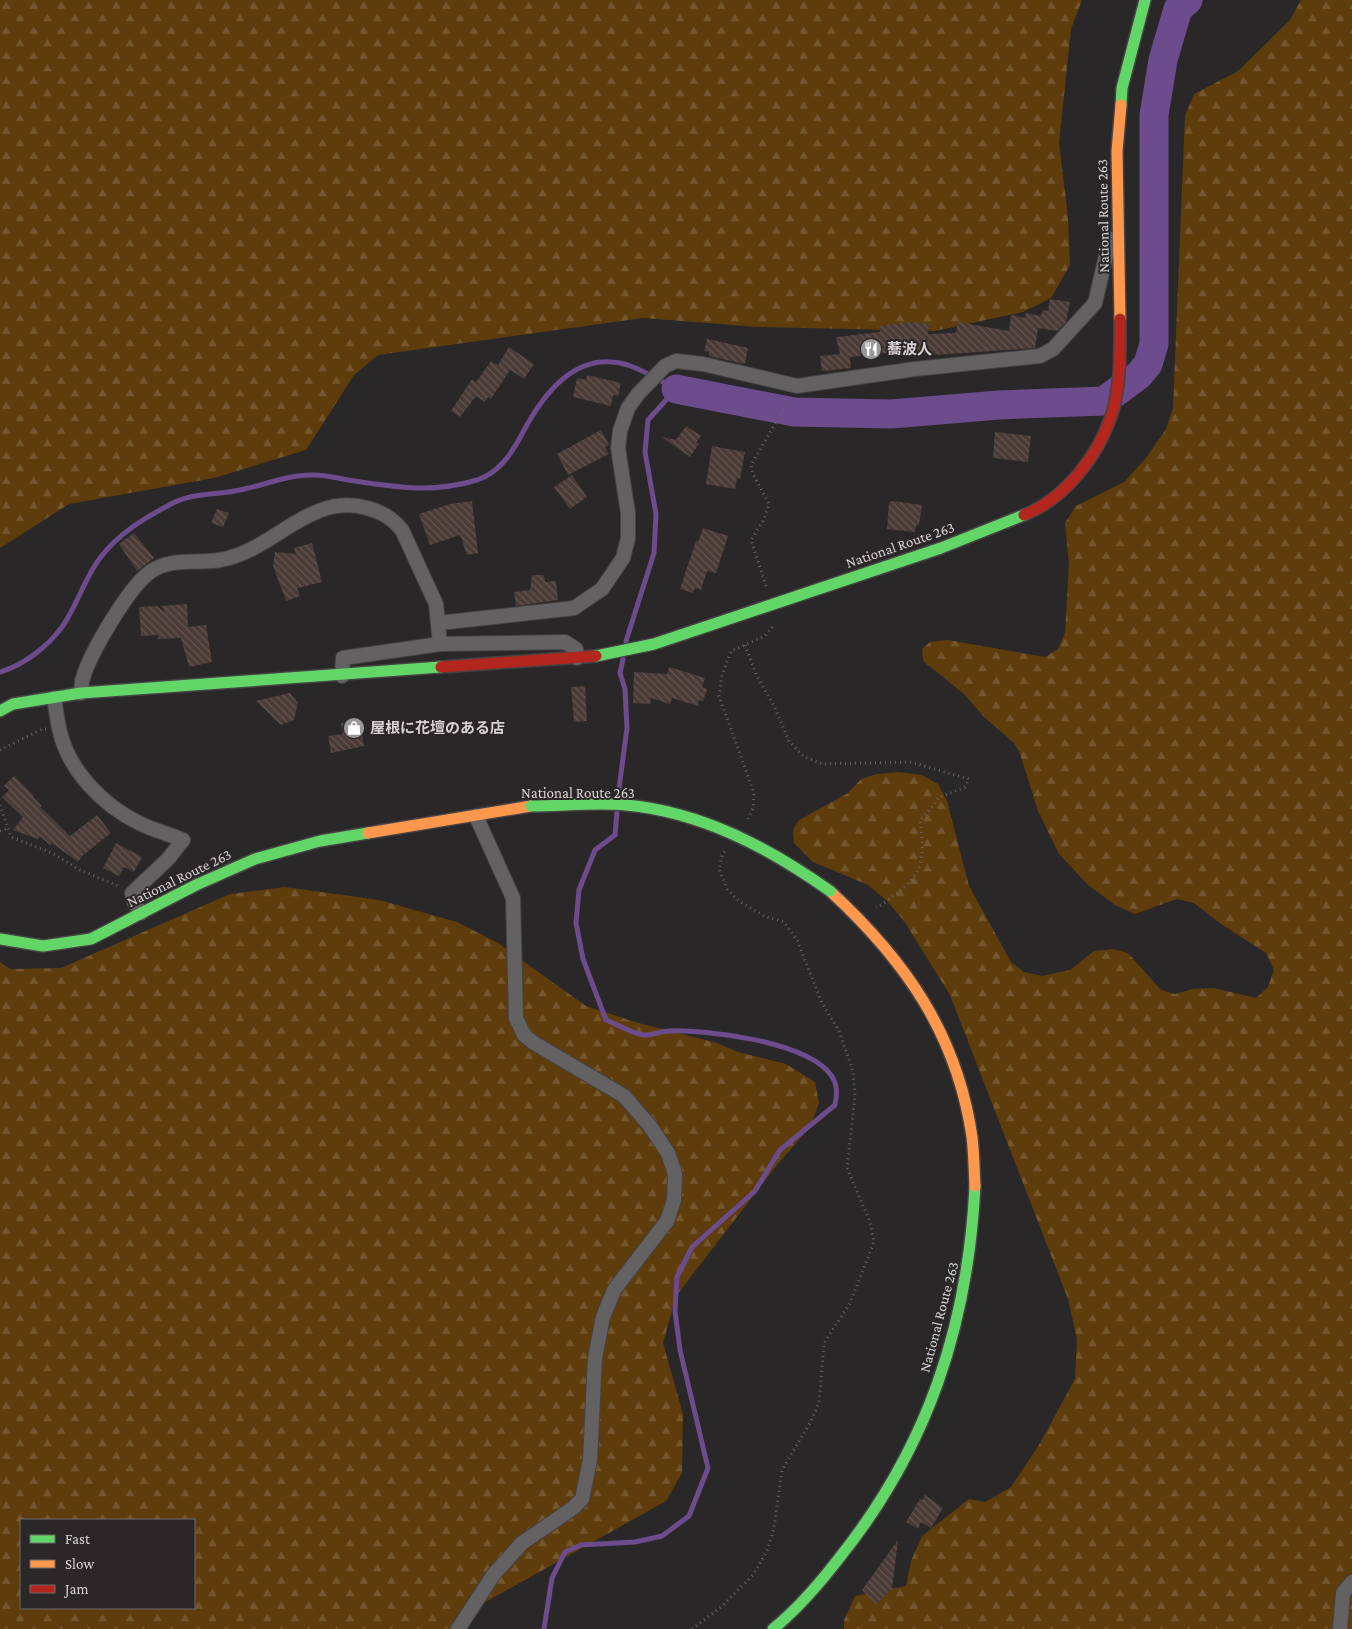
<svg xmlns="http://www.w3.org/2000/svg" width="1352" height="1629" viewBox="0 0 1352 1629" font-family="'Crimson Pro','Noto Sans JP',serif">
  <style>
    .forest { fill: url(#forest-firs); fill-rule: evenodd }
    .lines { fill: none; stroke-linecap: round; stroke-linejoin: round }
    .stream { stroke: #6c4c8c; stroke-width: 5 }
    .river { stroke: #6c4c8c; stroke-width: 29 }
    .building { fill: url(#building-back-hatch) }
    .street-casing { stroke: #464344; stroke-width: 16 }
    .fast-casing { stroke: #464344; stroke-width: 14 }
    .slow-casing { stroke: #464344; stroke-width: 14 }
    .jam-casing { stroke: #464344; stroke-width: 14 }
    .path { stroke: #666565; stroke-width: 3; stroke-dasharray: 1 4; stroke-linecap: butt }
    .street { stroke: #636161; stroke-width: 14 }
    .fast { stroke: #63d668; stroke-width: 11 }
    .slow { stroke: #ff974d; stroke-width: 11 }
    .jam { stroke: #b3261e; stroke-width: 11 }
    .fast-bridge-casing { stroke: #464344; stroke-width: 14; stroke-linecap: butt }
    .fast-bridge { stroke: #63d668; stroke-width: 11 }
    .labels { text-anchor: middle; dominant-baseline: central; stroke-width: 4; stroke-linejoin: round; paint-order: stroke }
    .street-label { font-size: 15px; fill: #d7d3d4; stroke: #2b2627 }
    .poi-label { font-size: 15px; font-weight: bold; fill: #d7d3d4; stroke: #2b2627; text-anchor: start }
  </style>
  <defs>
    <pattern id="forest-firs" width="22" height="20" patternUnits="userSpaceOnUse" patternTransform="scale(1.25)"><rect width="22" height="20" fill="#5e3c0c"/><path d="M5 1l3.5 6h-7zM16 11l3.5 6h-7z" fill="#74572e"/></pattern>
    <pattern id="building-back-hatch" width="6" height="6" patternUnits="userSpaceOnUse" patternTransform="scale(1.25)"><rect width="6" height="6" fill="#4a3b37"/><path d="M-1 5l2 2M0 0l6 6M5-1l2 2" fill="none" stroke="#635653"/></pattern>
  </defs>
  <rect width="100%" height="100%" fill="#2a2728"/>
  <path class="forest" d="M0,0H1082L1071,29L1059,143L1068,217L1070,265L1051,298L1023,312L935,331L757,327L643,318L378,355L354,375L306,450L214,478L69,504L0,548Z
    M1301,0H1352V1629H844V1620L855,1596L906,1586L911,1561L922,1536L969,1499L985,1502L1011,1487L1039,1445L1075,1379L1077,1339L1068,1299L950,995L904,921L886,900L868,885L813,862L794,843L793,830L799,820L848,793L861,779L877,774L899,772L922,775L938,784L947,801L969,886L1011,962L1024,972L1042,976L1070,970L1094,951L1113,949L1128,953L1161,990L1175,994L1193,989L1214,988L1256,998L1268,987L1274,970L1266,953L1221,924L1194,903L1177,899L1135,914L1115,905L1088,885L1059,854L1038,811L1019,751L1013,742L984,717L964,694L923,661L922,649L930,642L948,640L1045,657L1058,649L1065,633L1069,564L1065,523L1076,506L1124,482L1146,458L1166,429L1173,408L1185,116L1194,94L1238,71L1290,20Z
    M285,887L379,900L457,922L498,943L586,1006L635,1022L717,1043L738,1052L786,1064L815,1082L819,1103L810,1127L777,1165L676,1296L663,1343L683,1414L682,1473L666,1501L466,1613L454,1629H0V962L10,969L61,968L230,894ZM21,1520H194V1608H21Z"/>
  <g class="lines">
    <path class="stream" d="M0,672C24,665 47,647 62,627C77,606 84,579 100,558C119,533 143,519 171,504C191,493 213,495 235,491C260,487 285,475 311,475C323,474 336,478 348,480C395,487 430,494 477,480C499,473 512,453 522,434C543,394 576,349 628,365C645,371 661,381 676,389L648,420L645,452L656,514L654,553L626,641
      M618,796L627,728L625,689L620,673L623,659
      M544,1629L552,1578L565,1552L581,1545L635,1542L662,1536L689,1516L708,1468L680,1350L675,1311L677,1277L692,1247L755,1191L780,1150L835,1105C837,1094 838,1085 831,1075C807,1042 707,1029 668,1031C661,1031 653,1035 646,1035C634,1035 617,1024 606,1020L583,959L576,923L579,890L595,850L615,835L617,812"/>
    <path class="river" d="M676,389L794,412L891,414L999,405L1104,401L1139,375L1148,364L1154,344V115L1163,60L1178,9L1188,0"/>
  </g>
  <path class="building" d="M1050,299L1070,302L1066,322L1057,331L1038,328L1035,348L934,355V353L904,351L850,357L851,368L822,371L820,356L840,354L836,337L880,332L879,326L910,322L929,324L928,334L956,333L958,322L1009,331L1011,315L1025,318L1026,313L1041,316L1043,310L1048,311Z
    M707,339L748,348L745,364L709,356V352L704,351Z
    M509,347L534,364L524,379L510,370L491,399L488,397L485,402L476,396L460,417L451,411L472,379L476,382L491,361L498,365Z
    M587,375L621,383L618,396L613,395L611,406L573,397L577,378L586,380Z
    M686,426L701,436L696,443L699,444L690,457L662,437L676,440Z
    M601,430L609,445L605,447L609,454L568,475L557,454Z
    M995,432L1031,436L1028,462L993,458Z
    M712,446L745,452L740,479L737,478L735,489L706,484Z
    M572,475L587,497L570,509L554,487Z
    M472,501L478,553L467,555L460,535L430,545L419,514L450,504Z
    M893,501L922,505L919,525H916L915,532L887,529L889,502Z
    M217,509L229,513L223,527L211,523Z
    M703,528L728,536L716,573L707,571L701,590L695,588L693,593L680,589L696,541L698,542Z
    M134,533L154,558L137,571L119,544Z
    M312,543L322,582L297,588L300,596L286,601L273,566L275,552L296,554L294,548Z
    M532,575H544L545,582L556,581L558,600L516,606L514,592L530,590Z
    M187,604L188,627L206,625L212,662L189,667L181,638L158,639V635L141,636L139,607L157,606L166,613L161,606Z
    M669,667L705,678L702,687L707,689L703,701L699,700L698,706L672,698L670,704L651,698L650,704L633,703L634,672L667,674Z
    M585,686L587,721L574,722L571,687Z
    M290,693L298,703L294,720L281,725L256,701Z
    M359,720L364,746L331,753L328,736L343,734L341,723Z
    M14,776L34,796L33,797L42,806L40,807L70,836L97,815L111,833L82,856L78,862L52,843L50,845L40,836L38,839L13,830L23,817L2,797L9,790L4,786Z
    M116,843L142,857L134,872L124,867L119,876L103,868Z
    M925,1495L943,1508L931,1528L921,1522L918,1529L906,1522L920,1499L922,1500Z
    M898,1540L892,1589L876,1604L862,1590Z"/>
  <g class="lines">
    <g class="street-casing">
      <path id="street" d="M439,623L574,608L602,589L623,558L628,538V513L618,448L620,431L628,408L638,394L665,366L676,361L703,364L797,386L915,369L1040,356L1053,349L1095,303L1110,239
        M440,644L565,642L576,649L577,658
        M81,693C82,688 81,682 83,678C90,653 129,587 150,572C171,557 196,564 220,560C274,551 309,492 367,508C382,512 392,518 402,530L436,604L440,644L343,658L342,676
        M54,698C56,709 57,721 60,732C69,771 104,806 139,823C153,830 169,834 183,840L168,859L132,893L134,902L141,913
        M458,1629L494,1574L522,1543L573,1508L582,1499L590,1460L595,1358L603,1317L614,1290L667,1221L674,1200L675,1174L668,1153L650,1126L624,1096L534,1043L524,1035L516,1018L513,898L476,816
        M1340,1629L1343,1593L1352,1582"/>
    </g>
    <g class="fast-casing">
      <path id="fast" d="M1121,105L1122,88L1145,0
        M596,656L654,644L941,548L1024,515
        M0,711L13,704L81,693L441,667
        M0,939L43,946L91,939L196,885L255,859L320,841L368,833
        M773,1629C799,1608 820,1583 840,1557C928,1447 968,1325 975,1186"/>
    </g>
    <g class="slow-casing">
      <path id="slow" d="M1120,319L1117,151L1121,105
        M368,833L531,806
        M830,891C905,960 957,1034 972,1137C974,1153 974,1170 975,1186"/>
    </g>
    <g class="jam-casing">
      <path id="jam" d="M1024,515C1066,498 1098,456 1112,414C1121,385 1120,349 1120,319
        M441,667L596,656"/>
    </g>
    <path class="path" d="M766,586L751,540L763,521L769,504L753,474L751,465L790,398
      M745,645L756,674L774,706L789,741L803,756L822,764L910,762L969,779L965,787L938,798L934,805L920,820C925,854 924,874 895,895C889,899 882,906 876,907
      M0,750L42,729H46
      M0,805L11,837L52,853L78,869L121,887
      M748,819L753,808L754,793L719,696L722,675L731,651L765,636L774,625
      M0,831L8,828
      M692,1629L721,1607L753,1575L767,1551L774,1528L782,1470L811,1421L819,1403L824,1343L850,1303L874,1242L870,1222L847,1168L855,1096L853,1071L839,1031L822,1003L797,940L784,922L764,916L739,901L727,889L719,869L722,856L725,851"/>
    <use href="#street" class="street"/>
    <use href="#fast" class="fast"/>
    <use href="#slow" class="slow"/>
    <use href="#jam" class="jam"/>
    <g class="fast-bridge-casing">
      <path id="fast-bridge" d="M531,806C562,806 595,802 626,805C702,812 769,848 830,891"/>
    </g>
    <use href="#fast-bridge" class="fast-bridge"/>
  </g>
  <defs>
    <g id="restaurant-disc" transform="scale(1.125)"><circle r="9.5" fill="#9a9798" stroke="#2b2627"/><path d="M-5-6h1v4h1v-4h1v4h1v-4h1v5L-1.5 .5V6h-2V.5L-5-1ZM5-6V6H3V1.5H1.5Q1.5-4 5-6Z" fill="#fff"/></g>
    <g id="shop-disc" transform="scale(1.125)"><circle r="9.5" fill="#9a9798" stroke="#2b2627"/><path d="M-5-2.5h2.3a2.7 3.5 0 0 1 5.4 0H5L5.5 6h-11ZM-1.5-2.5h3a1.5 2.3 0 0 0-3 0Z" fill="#fff"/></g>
  </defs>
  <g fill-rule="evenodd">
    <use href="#restaurant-disc" x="871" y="349"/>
    <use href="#shop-disc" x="354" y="728"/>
  </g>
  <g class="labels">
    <g class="street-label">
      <text transform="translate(1103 216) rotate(-91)">National Route 263</text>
      <text transform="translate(900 545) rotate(-19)">National Route 263</text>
      <text x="578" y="793">National Route 263</text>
      <text transform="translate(179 878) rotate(-26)">National Route 263</text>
      <text transform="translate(939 1317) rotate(-75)">National Route 263</text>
    </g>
    <g class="poi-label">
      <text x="887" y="349">蕎波人</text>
      <text x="370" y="728">屋根に花壇のある店</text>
    </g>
  </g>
  <rect x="20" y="1519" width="175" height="90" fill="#2b2627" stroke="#706b6c"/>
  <rect x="30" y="1535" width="25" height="8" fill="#63d668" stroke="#706b6c"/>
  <text x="65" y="1544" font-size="15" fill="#d7d3d4">Fast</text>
  <rect x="30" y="1560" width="25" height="8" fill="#ff974d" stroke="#706b6c"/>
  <text x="65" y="1569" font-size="15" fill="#d7d3d4">Slow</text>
  <rect x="30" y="1585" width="25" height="8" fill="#b3261e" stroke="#706b6c"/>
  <text x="65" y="1594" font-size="15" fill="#d7d3d4">Jam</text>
</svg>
